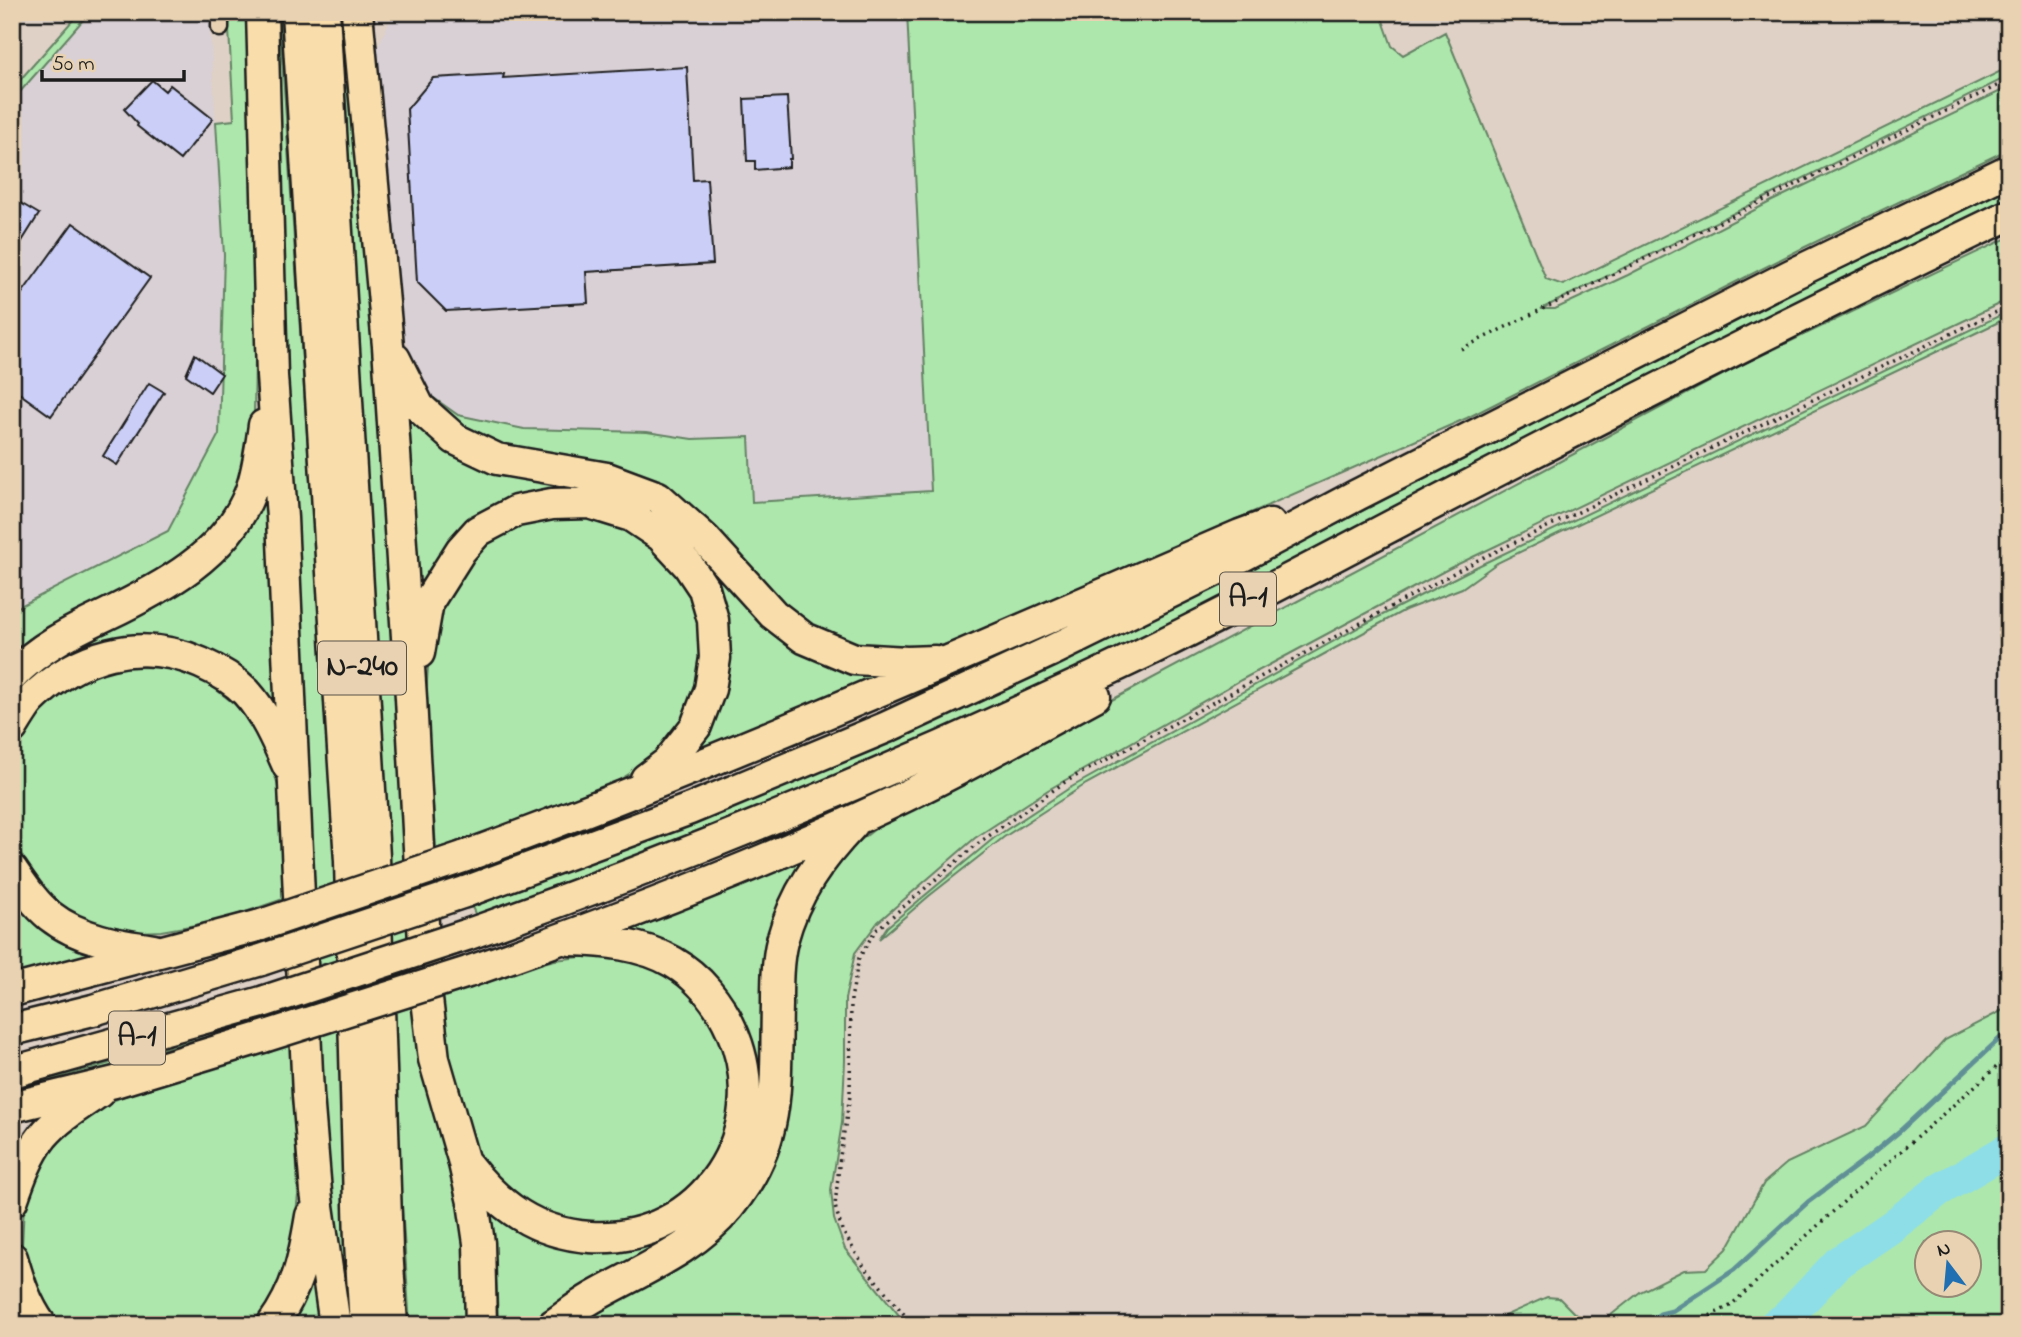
<svg xmlns="http://www.w3.org/2000/svg" width="2021" height="1337" viewBox="0 0 2021 1337" font-family="'Indie Flower',sans-serif">
  <style>
    .built { fill: #d9d0d5 }
    .green { fill: #ade7ac; stroke: #648264; stroke-width: 2; fill-rule: evenodd }
    .lines { fill: none; stroke-linecap: round; stroke-linejoin: round }
    .stream { stroke: #609096; stroke-width: 5 }
    .river { stroke: #8edee8; stroke-width: 33 }
    .building { fill: #cbcff7; stroke: #1c1c1c; stroke-width: 2 }
    .minor-casing { stroke: #1c1c1c; stroke-width: 21 }
    .motorway-casing { stroke: #1c1c1c; stroke-width: 35 }
    .path { stroke: #1c1c1c; stroke-width: 3.5; stroke-dasharray: 2 5; stroke-linecap: butt }
    .minor { stroke: #e8d2b1; stroke-width: 16 }
    .motorway { stroke: #f9deab; stroke-width: 30 }
    .motorway-bridge-casing { stroke: #1c1c1c; stroke-width: 35; stroke-linecap: butt }
    .motorway-bridge { stroke: #f9deab; stroke-width: 30 }
    .labels { text-anchor: middle; dominant-baseline: central; stroke-width: 5; stroke-linejoin: round; paint-order: stroke }
    .shield { fill: #e8d2b1; stroke: #595349; stroke-width: 2 }
    .shield-label { font-size: 30px; font-weight: bold; fill: #1c1c1c }
  </style>
  <rect width="100%" height="100%" fill="#dfd1c6"/>
  <filter id="ink" filterUnits="userSpaceOnUse"><feTurbulence type="fractalNoise" baseFrequency=".0143" numOctaves="2"/><feDisplacementMap in="SourceGraphic" scale="14" xChannelSelector="R" yChannelSelector="G"/><feConvolveMatrix kernelMatrix="1 2 1 2 8 2 1 2 1" color-interpolation-filters="sRGB"/></filter>
  <g filter="url(#ink)">
    <path class="built" d="M90,12H209L224,255L219,434L168,531L12,610V101Z
      M394,12H907L931,492L751,502L749,437L692,439L647,432L524,429L458,415L431,396L415,368L401,324L386,177L376,51Z"/>
    <path class="green" d="M80,12H90L12,101V89Z
      M228,12H248L258,191L254,414L243,473L219,520L178,559L146,580L29,639L12,656V610L168,531L219,434L224,255L216,122L234,120Z
      M272,12H279L336,873L343,1188L349,1325L327,1207L275,173Z
      M907,12H1380L1392,46L1403,55L1445,32L1546,279L1563,285L2009,67V76L1541,309H1555L1628,275L1772,201L2009,87V149L1803,248L1467,418L970,636L938,647L905,651L860,648L804,622L764,588L711,523L684,499L647,477L616,465L504,449L451,422L431,396L458,415L524,429L647,432L692,439L749,437L752,502L931,491Z
      M349,75L355,101L389,523L466,1224L474,1325H410L395,1104L345,122V91Z
      M2009,185V199C1654,365 1313,560 958,725C801,798 638,857 477,918L472,907L740,805L950,715L1281,553L1747,312Z
      M2009,237V299L1450,568L1241,680L1048,790L975,838L878,922L855,953L845,999V1061L842,1123L831,1190L834,1219L845,1249L907,1325H576L625,1292L696,1255L733,1226L759,1186L791,968L801,915L838,858L903,807L1093,710L1739,366Z
      M2009,311V317L1497,563L1462,588L1405,610L1086,784L1004,837L929,896L879,939L887,927L994,838L1068,789L1363,625L1476,567Z
      M405,404L663,511L751,603L881,676L688,758L720,609L610,500L463,531L440,553L417,599Z
      M263,497L268,498L277,710L151,640L12,710V692L38,665Z
      M570,513C609,521 630,527 661,553C666,557 673,562 677,567C685,577 691,592 695,605C718,674 686,734 629,774C603,791 575,801 547,811C510,824 473,837 436,849L426,695L430,639L442,599L469,561L506,528Z
      M146,667L171,668L200,677L246,713L263,740L277,782L282,810L286,898L219,921L161,931L119,933L86,922L54,899L33,878L16,844L12,829V754L32,722L60,693L87,676L116,668Z
      M812,851L787,892L774,928L768,973L766,1096L758,1130L744,1171L722,1203L696,1227L651,1255L595,1283L556,1310L538,1325H498C497,1284 495,1245 486,1206C508,1219 531,1237 557,1243C587,1250 622,1250 651,1239C667,1233 679,1224 692,1213C701,1206 711,1197 719,1188C755,1145 764,1079 743,1027C736,1010 724,996 712,983C696,966 675,949 652,940C641,935 627,935 616,933Z
      M12,888L101,956L12,978Z
      M589,956L625,960L659,971L685,990L710,1014L727,1057L732,1085L729,1127L711,1162L693,1185L666,1207L628,1224H585L552,1217L504,1190L476,1154L458,1111L438,996L500,973L555,960Z
      M2009,1007V1325H1484L1547,1297L1559,1298L1581,1320L1601,1323L1640,1292L1684,1270L1706,1269L1727,1249L1764,1183L1787,1163L1866,1126L1945,1040ZM1926,1242H1968V1284H1926Z
      M263,1021V1028L12,1100V1090Z
      M292,1043L298,1195L293,1240L284,1280L263,1319L257,1325H60L52,1316L29,1275L22,1245L24,1205L39,1164L58,1138L93,1109L160,1081Z
      M314,1268L323,1325H284Z"/>
    <g class="lines">
      <path class="stream" d="M1646,1325L1660,1314L1672,1311L1734,1270L1808,1202L1867,1158L1901,1130L2009,1030"/>
      <path class="river" d="M1775,1325L1785,1319L1838,1263L1891,1227L1939,1190L2009,1149"/>
    </g>
    <path class="building" d="M687,67L693,180L707,179L713,264L586,272L588,303L446,311L417,282L407,109L433,78L504,74L503,78Z
      M152,80L165,91L170,85L213,119L180,160L137,126L138,124L124,109Z
      M787,97L791,159H789V167L755,170V161H747L744,99Z
      M12,198L39,214L12,257Z
      M73,223L150,278L51,416L12,388V307Z
      M195,354L222,374L210,392L186,375Z
      M149,383L164,392L117,465L103,456Z"/>
    <g class="lines">
      <g class="minor-casing">
        <path id="minor" d="M220,12V28"/>
      </g>
      <g class="motorway-casing">
        <path id="motorway" d="M262,12L272,376L282,518L308,1095L316,1192L335,1325
          M297,12L350,861L360,1242L365,1325
          M324,12L374,857L387,1249L392,1325
          M357,12L388,346L411,698L427,999L434,1059L463,1159L473,1202L479,1243L481,1325
          M395,359L419,407L455,439L497,459L607,478L658,497L705,539L773,614L804,638L854,659L907,662L935,661
          M419,653L428,602L461,550L478,531L516,511L552,504L589,503L631,516L661,536L688,565L704,589L713,620L715,658L710,689L696,726L667,763L646,779
          M12,676C38,648 72,631 106,615C162,588 226,555 250,493C258,472 261,447 264,425
          M12,728C18,719 23,709 30,701C77,654 139,636 201,663C217,670 233,679 246,692C265,713 277,741 288,766
          M463,857C726,761 982,646 1240,535L1270,524
          M12,870C23,886 35,904 50,916C79,939 119,945 154,950
          M465,892L690,809L887,727L1051,651L1216,570L1357,495L1791,275L2009,170
          M466,935C698,853 924,759 1146,652C1251,601 1354,545 1458,491C1640,397 1824,304 2009,215
          M468,972C600,926 732,876 859,818C939,782 1017,738 1095,696
          M12,991L261,925
          M12,1030L93,1010L261,960
          M12,1072L262,1002
          M12,1107L115,1082L263,1037
          M466,1164C499,1206 535,1233 590,1237C703,1244 777,1130 731,1029C719,1002 699,977 673,962C642,944 604,941 570,940
          M12,1201C20,1178 28,1155 43,1136C58,1118 80,1105 99,1092
          M12,1258C19,1282 26,1304 41,1325
          M272,1325C298,1289 304,1258 311,1216
          M553,1325C566,1316 578,1306 592,1298C639,1271 694,1250 729,1207C783,1141 775,1084 777,1005C777,984 777,961 782,941C795,893 819,860 853,824"/>
      </g>
      <path class="path" d="M1461,349L2009,80
        M913,1325L863,1265L842,1230L835,1206L840,1156L850,1096L851,999L859,958L875,931L976,845L1065,782L1478,560L2009,306
        M1691,1325L1730,1306L1849,1197L2009,1056"/>
      <use href="#minor" class="minor"/>
      <use href="#motorway" class="motorway"/>
      <g class="motorway-bridge-casing">
        <path id="motorway-bridge" d="M261,925L463,857
          M261,960L465,892
          M262,1002L466,935
          M263,1037L468,972"/>
      </g>
      <use href="#motorway-bridge" class="motorway-bridge"/>
    </g>
  </g>
  <g class="labels">
    <g class="shield">
      <rect x="1220" y="572.5" width="56" height="53" rx="5"/>
      <rect x="318" y="641.5" width="88" height="53" rx="5"/>
      <rect x="109" y="1011.5" width="56" height="53" rx="5"/>
    </g>
    <g class="shield-label">
      <text x="1248" y="599">A-1</text>
      <text x="362" y="668">N-240</text>
      <text x="137" y="1038">A-1</text>
    </g>
  </g>
  <rect width="2021" height="1337" fill="none" stroke="#e8d2b1" stroke-width="42"/>
  <rect x="21" y="21" width="1979" height="1295" fill="none" stroke="#1c1c1c" stroke-width="2.5" filter="url(#ink)"/>
  <g transform="translate(1948 1264) rotate(344)"><circle r="33" fill="#e8d2b1" stroke="#968975" stroke-width="2"/>
  <path d="M0-5L12 26L0 18L-12 26Z" fill="#1f6fb2"/>
  <text y="-10" font-size="19" font-weight="bold" text-anchor="middle" fill="#1c1c1c">N</text>
  </g>
  <path d="M42 70v10h142v-10" fill="none" stroke="#1c1c1c" stroke-width="3.5"/>
  <text x="52" y="70" font-size="21" fill="#1c1c1c" stroke="#e8d2b1" stroke-width="5" paint-order="stroke">50 m</text>
</svg>
